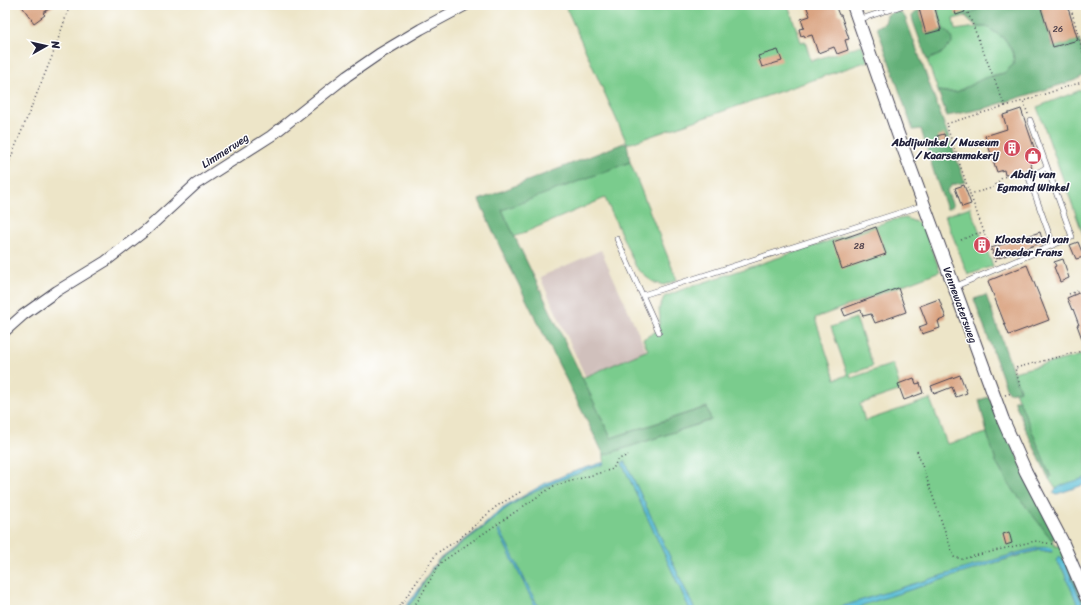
<svg xmlns="http://www.w3.org/2000/svg" width="1091" height="615" viewBox="0 0 1091 615" font-family="Sriracha,sans-serif">
  <style>
    .industrial { fill: #d0c0bc }
    .green { fill: #7acc8d; stroke: #4e7764; fill-rule: evenodd }
    .forest { fill: #63b078; stroke: #42695a }
    .water { fill: #57bdd5; stroke: #3c7088 }
    .building { fill: #daa482 }
    .lines { fill: none; stroke-linecap: round; stroke-linejoin: round }
    .service-casing { stroke: #403f50; stroke-width: 6 }
    .minor-casing { stroke: #403f50; stroke-width: 12 }
    .tertiary-casing { stroke: #403f50; stroke-width: 14 }
    .path { stroke: #403f50; stroke-width: 1.5; stroke-dasharray: 1 3; stroke-linecap: butt }
    .service { stroke: #fff; stroke-width: 5 }
    .minor { stroke: #fff; stroke-width: 10 }
    .tertiary { stroke: #fff; stroke-width: 12 }
    .labels { text-anchor: middle; dominant-baseline: central; stroke-width: 3; stroke-linejoin: round; paint-order: stroke }
    .number-label { font-size: 9px; fill: #50424d }
    .poi-label { font-size: 11px; font-weight: bold; fill: #22223b; stroke: #fff; text-anchor: end }
    .street-label { font-size: 11px; fill: #22223b; stroke: #fff }
  </style>
  <rect width="100%" height="100%" fill="#fff"/>
  <filter id="ink" filterUnits="userSpaceOnUse"><feTurbulence type="fractalNoise" baseFrequency=".025" numOctaves="2"/><feDisplacementMap in="SourceGraphic" scale="8" xChannelSelector="R" yChannelSelector="G"/><feConvolveMatrix kernelMatrix="1 2 1 2 8 2 1 2 1" color-interpolation-filters="sRGB"/></filter>
  <filter id="wash" filterUnits="userSpaceOnUse"><feTurbulence type="fractalNoise" baseFrequency=".012" numOctaves="4" result="noise"/><feDisplacementMap in="SourceGraphic" scale="16" xChannelSelector="R" yChannelSelector="G"/><feGaussianBlur stdDeviation="0.9" result="paint"/><feColorMatrix in="noise" values="0 0 0 0 0 0 0 0 0 0 0 0 0 0 0 0 0 1.4 0 .05"/><feComposite in="paint" operator="in"/></filter>
  <g filter="url(#wash)">
    <rect width="100%" height="100%" fill="#ede5c8"/>
    <path class="industrial" d="M601,250L647,352L587,380L540,277Z"/>
    <path class="green" d="M565,5H788L801,42L805,41L811,61L862,45L868,61L631,143H627Z
      M949,5H955L957,11L968,8V5H986L965,16L953,19L955,30L977,27H987L992,30L1005,39L1010,46L1014,54L1013,65L1004,73L994,75L964,88L957,92H946L938,91L927,60L941,54L950,34L943,29L937,9Z
      M1086,88V236L1084,237L1037,107Z
      M630,162L677,280L664,285L655,283L646,277L636,267L605,198L514,237L502,209Z
      M970,207L993,266L968,275L945,216Z
      M906,218L923,225L940,271L815,318L835,379L848,375L831,327L856,318L873,366L850,374L851,378L893,364L901,390L860,404L865,421L930,399L947,444L987,433L996,462L1002,473L1008,483L1052,540L1055,546H1060L1086,605V610L1071,575L1056,560L1063,570L1081,610H406L417,595L433,566L438,561L484,527L504,510L522,498L548,484L604,463V455L711,420L706,407L611,438L582,378L648,350L643,339L658,330L660,317L659,309L664,297L681,290L892,220ZM1047,547L1051,552L1039,550L900,590L1017,553L1037,548Z
      M1086,354V478L1067,484L1056,489L1049,479L1051,477L1015,392L1020,390L1013,372Z"/>
    <path class="forest" d="M986,5H1006L1012,7L1018,5H1040L1052,46L1079,39L1086,64L1085,75L1076,80L986,108L947,116L938,91L946,92H957L984,78L1004,73L1013,65L1014,54L1005,39L987,27H977L965,16Z
      M919,9L925,34L943,29C949,33 952,35 952,43L941,54L927,60L913,21L912,16Z
      M895,11L900,12L905,17L965,182L952,185L947,191L953,206L947,209L936,179L921,129L913,130L877,27L885,23L887,15Z
      M624,143H627L630,162L502,210L611,438L707,407L711,420L604,455L500,247L479,200Z
      M986,295L1020,391L1008,393L974,299Z
      M989,397L1056,537L1052,540L1008,483L1002,473L996,462L987,433L979,400Z
      M1014,400H1019L1051,477L1049,479L1026,430Z"/>
    <path class="water" d="M625,461L695,610H690L622,463Z
      M604,462V464L555,482L522,498L504,510L484,527L438,561L433,566L417,595L405,610H403L417,592L438,560L482,527L500,510L518,499L544,484L567,474Z
      M1086,478V484L1057,494L1053,493C1058,484 1076,481 1086,478Z
      M500,530L540,610H537L498,531Z
      M1047,547L1053,549L1052,552L1039,550L1016,556L863,605L859,610H831L887,592L1017,553L1037,548Z
      M1060,557L1065,563L1085,610H1080L1063,570L1056,560Z"/>
    <g id="blocks">
      <path class="building" d="M21,5H55L43,13L45,15L34,23Z
        M806,5H835L839,15H841L849,39L845,40L848,50L837,54L834,47L818,53L812,35L805,37L804,35L801,36L799,29L804,28L801,19L810,16Z
        M918,5H934L941,30L926,34Z
        M953,5H963L965,12L956,15Z
        M1040,5H1067L1078,40L1053,47Z
        M778,50L782,61L762,67L758,56Z
        M1021,109L1038,159L1030,162L1032,169L1005,175L1004,170L997,172L985,136L1007,129L1003,115Z
        M944,134L947,142L940,145L937,136Z
        M964,185L971,204L962,207L955,188Z
        M876,227L886,254L842,269L833,242Z
        M1040,232L1043,242L996,259L991,248Z
        M985,241L987,247L979,250L977,243Z
        M1078,242L1084,257L1076,259L1070,245Z
        M1063,259L1069,278L1060,282L1054,267L1056,266L1054,262Z
        M1027,265L1049,320L1009,335L988,281Z
        M898,288L906,312L875,323L871,314L863,316L861,310L845,316L842,309Z
        M1081,292L1086,306L1085,347L1077,325H1079L1073,309L1072,310L1067,298Z
        M939,299L946,318L938,321L940,328L922,334L919,327L927,324L920,306Z
        M960,375L967,393L956,397L952,387L934,394L931,386Z
        M914,378L916,384L920,383L923,393L904,400L898,384Z
        M1009,532L1012,543L1006,545L1003,534Z"/>
    </g>
  </g>
  <g filter="url(#ink)">
    <use href="#blocks" fill-opacity="0" stroke="#403f50" stroke-width="1"/>
    <g class="lines">
      <g class="service-casing">
        <path id="service" d="M887,11L904,5
          M858,20L882,12
          M1030,120L1047,167
          M617,239L659,332
          M954,287L1072,237L1047,167L1029,178L1053,245
          M643,295L924,205"/>
      </g>
      <g class="minor-casing">
        <path id="minor" d="M5,331L23,315L57,291L106,261L146,230L196,184L271,136L347,76L379,54L421,29L466,5"/>
      </g>
      <g class="tertiary-casing">
        <path id="tertiary" d="M853,5L898,134L1003,420L1026,472L1062,541L1086,597"/>
      </g>
      <path class="path" d="M1070,5L1086,63
        M968,13L1005,106L946,124L970,194
        M1005,106L1023,101
        M1028,114L1023,101L1082,82L1086,78
        M5,172L53,54L70,5
        M961,240L975,234L984,232
        M995,262L970,194L992,188L1003,177L1023,173
        M1069,294L1086,288
        M1020,386L1015,368L1086,350
        M1005,395L1012,393
        M917,451L954,557L962,559L1035,541L1052,544
        M397,610L437,553L459,539L497,506L522,491
        M411,610L419,599L440,563L540,495L554,486L613,469L617,460L628,455"/>
      <use href="#service" class="service"/>
      <use href="#minor" class="minor"/>
      <use href="#tertiary" class="tertiary"/>
    </g>
  </g>
  <defs>
    <g id="building-disc" transform="scale(0.9)"><circle r="9.5" fill="#d1495b" stroke="#fff"/><path d="M-4-6H4V6H1V3H-1V6H-4ZM-2.5-4.3h1.7v1.8h-1.7ZM.8-4.3h1.7v1.8H.8ZM-2.5-1h1.7V.8h-1.7ZM.8-1h1.7V.8H.8Z" fill="#fff"/></g>
    <g id="shop-disc" transform="scale(0.9)"><circle r="9.5" fill="#d1495b" stroke="#fff"/><path d="M-5-2.5h2.3a2.7 3.5 0 0 1 5.4 0H5L5.5 6h-11ZM-1.5-2.5h3a1.5 2.3 0 0 0-3 0Z" fill="#fff"/></g>
  </defs>
  <g fill-rule="evenodd">
    <use href="#building-disc" x="1012" y="148"/>
    <use href="#shop-disc" x="1033" y="156"/>
    <use href="#building-disc" x="982" y="245"/>
  </g>
  <g class="labels">
    <g class="number-label">
      <text x="1058" y="29">26</text>
      <text x="859" y="246">28</text>
    </g>
    <g class="poi-label">
      <text x="999" y="142">Abdijwinkel / Museum<tspan x="999" dy="13">/ Kaarsenmakerij</tspan></text>
      <text x="1033" y="174" text-anchor="middle">Abdij van<tspan x="1033" dy="13">Egmond Winkel</tspan></text>
      <text x="995" y="239" text-anchor="start">Kloostercel van<tspan x="995" dy="13">broeder Frans</tspan></text>
    </g>
    <g class="street-label">
      <text transform="translate(225 151) rotate(-33)">Limmerweg</text>
      <text transform="translate(960 305) rotate(70)">Vennewatersweg</text>
    </g>
  </g>
  <rect width="1091" height="615" fill="none" stroke="#fff" stroke-width="20"/>
  <g transform="translate(46 46) rotate(82)" stroke="#ffffff" stroke-width="3" paint-order="stroke">
  <path d="M0-3L7 15L0 10L-7 15Z" fill="#22223b"/>
  <text y="-6" font-size="11" font-weight="bold" text-anchor="middle" fill="#22223b">N</text>
  </g>
</svg>
